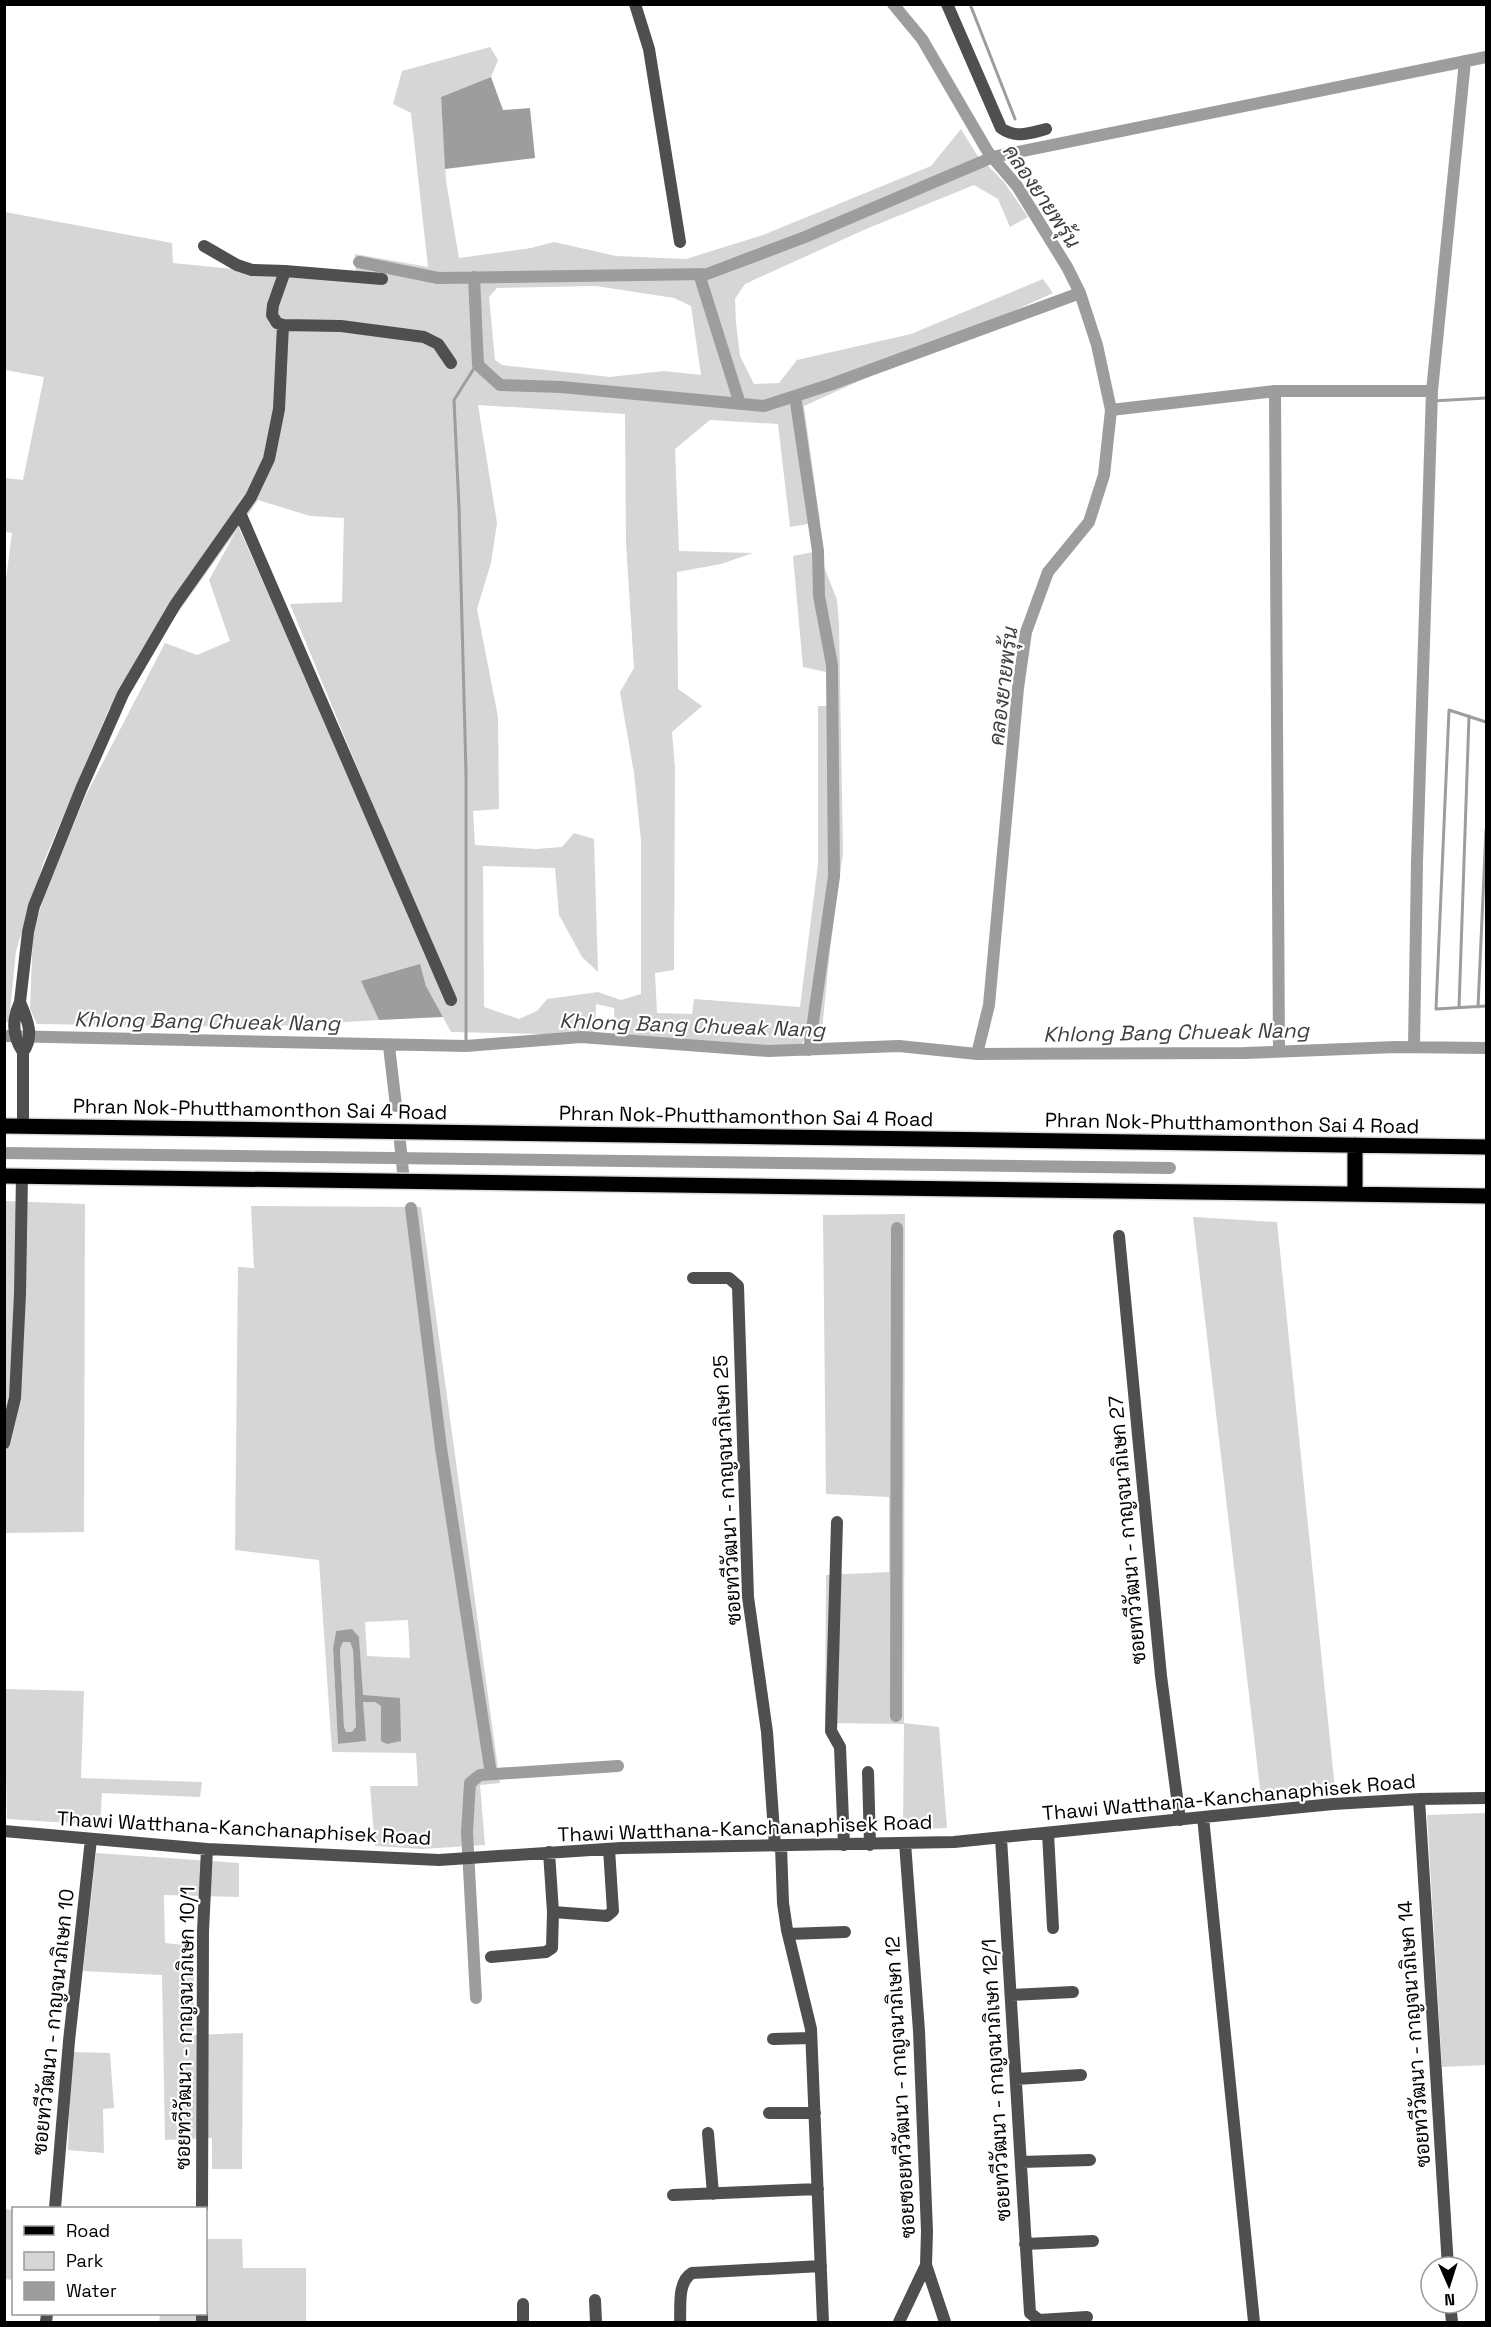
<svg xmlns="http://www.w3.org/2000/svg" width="1491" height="2327" viewBox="0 0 1491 2327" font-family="'Space Grotesk',Sarabun,sans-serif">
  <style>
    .green { fill: #d6d6d6; fill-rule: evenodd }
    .water { fill: #9d9d9d; fill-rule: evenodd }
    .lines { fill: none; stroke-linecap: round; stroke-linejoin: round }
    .stream { stroke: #9d9d9d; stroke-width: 3 }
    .canal { stroke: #9d9d9d; stroke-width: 12 }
    .major-casing { stroke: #dbdbdb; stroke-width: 18 }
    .minor { stroke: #4f4f4f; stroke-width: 12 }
    .major { stroke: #000; stroke-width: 15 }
    .labels { text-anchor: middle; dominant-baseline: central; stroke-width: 4.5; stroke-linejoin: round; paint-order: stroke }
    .street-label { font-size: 20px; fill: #000; stroke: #fff }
    .water-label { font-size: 21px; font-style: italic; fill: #3e3e3e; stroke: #fff }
  </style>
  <rect width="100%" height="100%" fill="#fff"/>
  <path class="green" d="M490,47L498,60L491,77L441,97L446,181L459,258L531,248L554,242L616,256L686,259L763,235L931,166L961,129L977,155L1004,182L1028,217L1010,227L998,199L974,185L866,229L745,284L735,299L736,323L740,356L754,384L779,383L797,360L911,334L1043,279L1053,293L804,406L820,522L790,527L778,424L710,420L675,449L679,551L753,553L721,564L677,572L678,689L702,706L672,732L675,768L674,970L655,973L657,1013L692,1014L694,999L800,1007L818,864V706H827L826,672L803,667L793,556L818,551L837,600L839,624L843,853L830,950L821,1040H804L799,1048L615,1036L614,1008L596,1004L595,1035L451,1032L426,986L420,965L362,981L379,1020L259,1027L37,1024L30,1009L33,933L45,893L86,795L165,643L197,655L230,641L209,580L235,533L109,709L44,861L16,951L9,1022H5L4,594L12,533L5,532V478L23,480L44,377L5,370V212L172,243L173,263L356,281L355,254L428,267L411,113L393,104L402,71ZM596,286L674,298L691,306L701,375L664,371L610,377L502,365L495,360L489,297L497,288ZM478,405L625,414L626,543L634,668L620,692L634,773L641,841V994L621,1000L598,992L547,999L537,1011L519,1019L484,1007L483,866L555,868L559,915L582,957L598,972L594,839L574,833L562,847L536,849L475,845L473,811L499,809L498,717L477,609L491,563L497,523ZM258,500L310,516L344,518L342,602L290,604L401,874L357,793L239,528Z
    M5,1201L85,1204L84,1532L5,1533Z
    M251,1206L421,1207L500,1783L480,1785L485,1845L422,1849L375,1846L370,1786H418L416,1753L332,1752L319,1560L235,1550L238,1267L254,1268ZM408,1620L410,1658L367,1656L365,1622ZM336,1631L359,1637L362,1695L402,1712L375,1702H362L366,1741L338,1744L333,1648Z
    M905,1214L904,1723L939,1727L947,1828L903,1830L904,1724L825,1723V1713L826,1575L889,1572V1497L826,1494L823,1215Z
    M1193,1217L1277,1222L1335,1789L1261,1797Z
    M343,1642H350L353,1650L356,1728L353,1732H346L344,1726L340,1648Z
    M4,1689L84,1691L81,1778L202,1782L200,1797L102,1793L100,1825L7,1819Z
    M1486,1813V2065L1442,2067L1427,1815Z
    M96,1853L239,1863V1897L164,1895L165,1943L194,1946V2035L243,2033L242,2169H212V2138L165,2140L162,1975L83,1971Z
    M71,2052L110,2053L114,2108L103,2109L104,2153L68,2150Z
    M5,2209L13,2210V2280L5,2279Z
    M206,2239H242L243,2268H306V2322H159L160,2314H206Z"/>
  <path class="water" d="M491,77L503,110L530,108L535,158L445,169L441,97Z
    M420,964L426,986L443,1017L379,1020L361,981Z
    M352,1629L359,1637L363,1695L400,1698L401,1741L387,1744L381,1741V1706L375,1702H363L366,1741L338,1744L333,1648L336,1631ZM343,1642H350L353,1650L356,1727L352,1732H346L344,1726L340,1649Z"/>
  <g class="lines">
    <path class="stream" d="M970,4L1015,119
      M1432,401L1486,398
      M1486,722L1449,710L1436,1009L1486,1006
      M1478,1007L1486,830
      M1459,1008L1469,716
      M466,1046V773L459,508L454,400L478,362"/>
    <path class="canal" d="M893,4L922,39L988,152L1017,186L1067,267L1080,293L1097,345L1111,410L1104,475L1089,522L1048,572L1026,632L1018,688L989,1005L977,1054
      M359,262L438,278L707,274L805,237L993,157L1486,57
      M699,274L740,404
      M474,277L478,365L500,385L561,387L764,406L832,384L1080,293
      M1275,391L1279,1051
      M795,396L818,551L819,596L832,665L834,876L809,1050
      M1111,410L1275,391H1432
      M4,1036L466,1046L581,1037L768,1051L899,1046L977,1054L1245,1053L1396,1047L1486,1048
      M389,1046L396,1106
      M1414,1047L1417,862L1432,391L1465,61
      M400,1142L403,1172
      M4,1153L1170,1168
      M411,1208L441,1448L491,1774
      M896,1716L897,1228
      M476,1998L467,1832L470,1783L480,1775L618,1766"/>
    <g class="major-casing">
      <path id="major" d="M4,1126L1486,1147
        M4,1176L1486,1196
        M1355,1194V1145"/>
    </g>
    <path class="minor" d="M635,4L649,49L680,242
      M947,4L1001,128C1016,139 1030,133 1046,129
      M204,246L237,265L252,270L285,271
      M382,279L285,271L273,305L272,315L277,323L283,325L341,326L424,337L438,344L451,363
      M240,513L451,1000
      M20,1002L28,932L34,906L81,789L123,694L175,605L251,497L269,459L279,409L283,325
      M23,1052C35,1036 27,1019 20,1002C12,1019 12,1036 23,1052V1127
      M1119,1236L1161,1676L1180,1820
      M693,1278H729L738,1286L748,1597L767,1732L775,1846
      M4,1443L15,1398L20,1294L22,1176
      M837,1522L831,1731L840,1747L844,1845
      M868,1772L870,1845
      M1419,1799L1448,2267
      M1203,1817L1254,2322
      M4,1831L207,1849L439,1860L621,1848L954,1842L1333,1804L1419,1799L1486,1798
      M1048,1833L1053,1928
      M1001,1838L1030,2313L1039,2320L1087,2317
      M781,1846L783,1903L787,1930L811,2029L823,2322
      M553,1912L607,1916L613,1911L609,1849
      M788,1934L845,1932
      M491,1957L546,1952L552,1948L553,1912L549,1852
      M1011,1995L1073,1992
      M773,2039L811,2038
      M1016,2079L1081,2075
      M769,2113H815
      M708,2133L713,2194
      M1021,2162L1090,2160
      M673,2195L818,2189
      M55,2208L69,2041L91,1839
      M202,2208L203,1931L207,1849
      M1025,2244L1093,2241
      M926,2265L945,2322
      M595,2300L596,2322
      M1450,2303L1452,2322
      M523,2304V2322
      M46,2322L47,2314
      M202,2322V2314
      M680,2322C681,2307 677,2282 692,2273L821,2266
      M899,2322L926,2265L927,2231L919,2031L905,1843"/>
    <use href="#major" class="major"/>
  </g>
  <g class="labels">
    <g class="street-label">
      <text transform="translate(260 1109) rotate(1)">Phran Nok-Phutthamonthon Sai 4 Road</text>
      <text transform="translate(746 1116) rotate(1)">Phran Nok-Phutthamonthon Sai 4 Road</text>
      <text transform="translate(1232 1123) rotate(1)">Phran Nok-Phutthamonthon Sai 4 Road</text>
      <text transform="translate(727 1490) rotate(-93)">ซอยทวีวัฒนา - กาญจนาภิเษก 25</text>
      <text transform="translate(1127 1530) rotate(-95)">ซอยทวีวัฒนา - กาญจนาภิเษก 27</text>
      <text transform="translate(1229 1797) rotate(-5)">Thawi Watthana-Kanchanaphisek Road</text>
      <text transform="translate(244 1828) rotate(3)">Thawi Watthana-Kanchanaphisek Road</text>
      <text transform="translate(745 1828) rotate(-2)">Thawi Watthana-Kanchanaphisek Road</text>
      <text transform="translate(53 2022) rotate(-84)">ซอยทวีวัฒนา - กาญจนาภิเษก 10</text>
      <text transform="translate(185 2028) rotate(-89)">ซอยทวีวัฒนา - กาญจนาภิเษก 10/1</text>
      <text transform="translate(1414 2034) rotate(-94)">ซอยทวีวัฒนา - กาญจนาภิเษก 14</text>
      <text transform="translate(996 2080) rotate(-93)">ซอยทวีวัฒนา - กาญจนาภิเษก 12/1</text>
      <text transform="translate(900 2087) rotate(-93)">ซอยซอยทวีวัฒนา - กาญจนาภิเษก 12</text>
    </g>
    <g class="water-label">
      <text transform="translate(1042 196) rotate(56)">คลองยายพรุ้น</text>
      <text transform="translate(1003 686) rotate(-83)">คลองยายพรุ้น</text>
      <text transform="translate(207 1021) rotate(1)">Khlong Bang Chueak Nang</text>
      <text transform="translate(692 1025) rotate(2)">Khlong Bang Chueak Nang</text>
      <text transform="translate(1176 1032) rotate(-1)">Khlong Bang Chueak Nang</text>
    </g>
  </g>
  <rect width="1491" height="2327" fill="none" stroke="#000000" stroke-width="12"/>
  <rect x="12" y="2207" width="195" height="108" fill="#ffffff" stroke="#999999" stroke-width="1.5"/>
  <rect x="24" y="2226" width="30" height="9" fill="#000000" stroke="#999999" stroke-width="1.5"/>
  <text x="66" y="2237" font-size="18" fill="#000000">Road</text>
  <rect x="24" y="2252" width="30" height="18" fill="#d6d6d6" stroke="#999999" stroke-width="1.5"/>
  <text x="66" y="2267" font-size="18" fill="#000000">Park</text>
  <rect x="24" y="2282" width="30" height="18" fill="#9d9d9d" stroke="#999999" stroke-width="1.5"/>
  <text x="66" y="2297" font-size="18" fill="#000000">Water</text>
  <g transform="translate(1449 2285) rotate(177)"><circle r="28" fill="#ffffff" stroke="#999999" stroke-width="1.5"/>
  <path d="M0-4.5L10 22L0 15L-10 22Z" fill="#000000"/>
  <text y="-9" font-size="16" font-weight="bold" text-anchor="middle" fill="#000000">N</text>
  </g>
</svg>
